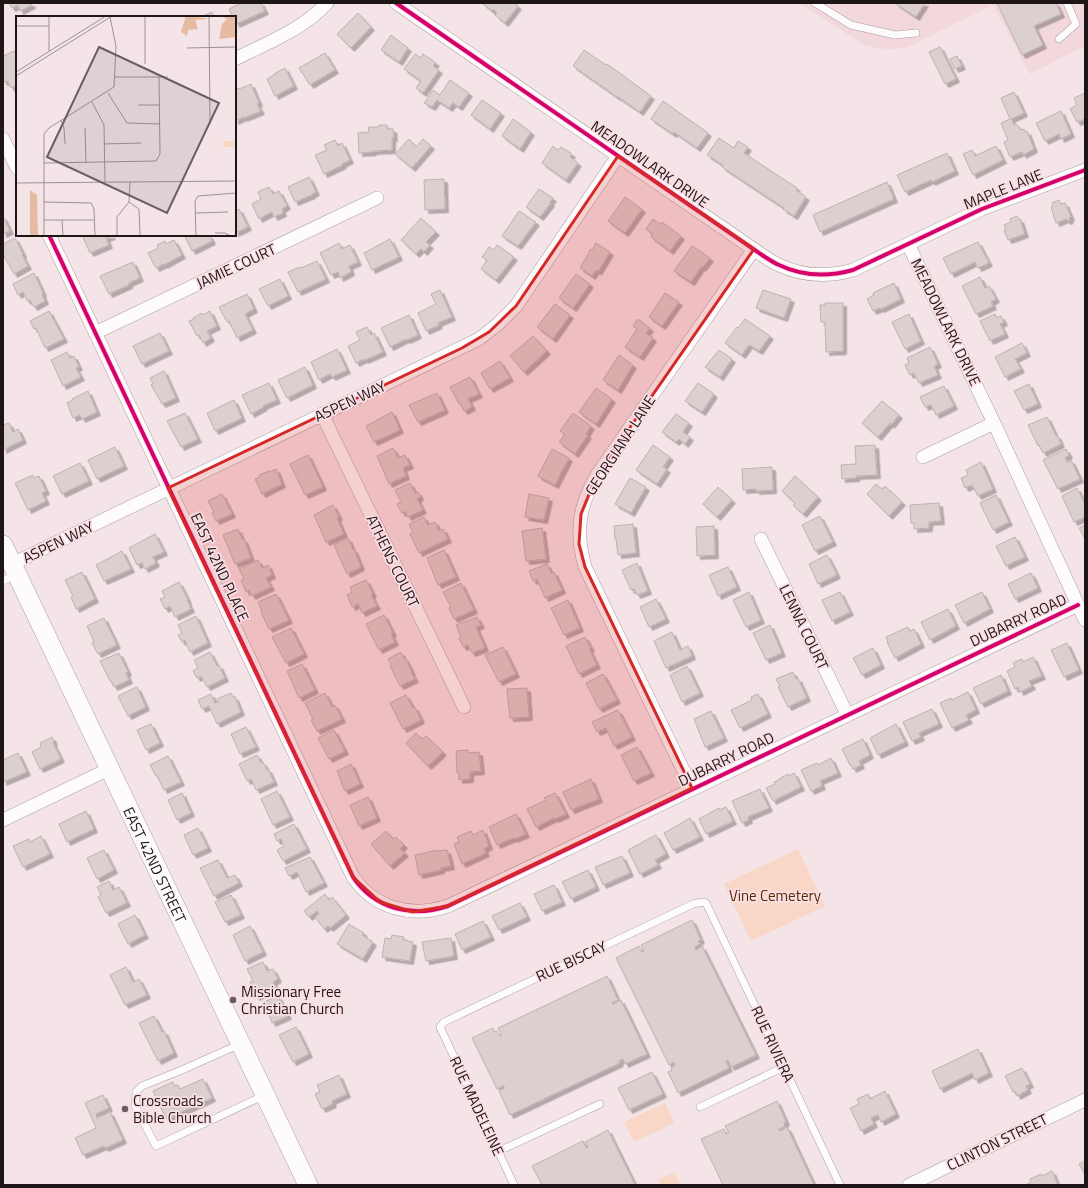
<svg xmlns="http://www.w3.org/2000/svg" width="1088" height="1188" viewBox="0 0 1088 1188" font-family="'Titillium Web',sans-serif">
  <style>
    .built { fill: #f2d7dd }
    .green { fill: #f8d7c6 }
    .building { fill: #dbcfcf; stroke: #bdb1b2; filter: url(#shadow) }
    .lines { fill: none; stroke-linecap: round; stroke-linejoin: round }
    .lane-casing { stroke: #ab9fa2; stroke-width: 8 }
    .street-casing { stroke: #ab9fa2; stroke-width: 14 }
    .secondary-casing { stroke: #ab9fa2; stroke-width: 20 }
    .lane { stroke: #fdfbfc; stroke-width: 7 }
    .street { stroke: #fdfbfc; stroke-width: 13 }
    .secondary { stroke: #fdfbfc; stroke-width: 19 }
    .cycleway-casing { stroke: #fadee4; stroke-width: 6 }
    .cycleway { stroke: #d6006c; stroke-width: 4 }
    .marked { fill: #d62828; fill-opacity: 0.2; stroke: #d62828; stroke-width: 3; stroke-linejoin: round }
    .poi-dot { fill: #695d60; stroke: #fadee4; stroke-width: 1.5 }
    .labels { text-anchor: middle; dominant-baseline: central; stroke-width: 3.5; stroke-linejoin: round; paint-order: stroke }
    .street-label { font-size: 15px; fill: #1e1517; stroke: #fadee4 }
    .park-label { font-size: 15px; fill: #562c04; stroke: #fadee4 }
    .poi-label { font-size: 15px; fill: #1e1517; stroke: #fadee4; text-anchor: start }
    .inset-road { fill: none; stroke: #9e9194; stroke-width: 1 }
    .view { fill: #695d60; fill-opacity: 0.15; stroke: #695d60; stroke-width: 2 }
    .inset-edge { fill: none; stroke: #1e1517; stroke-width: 2 }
  </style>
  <defs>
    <filter id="shadow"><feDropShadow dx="3.5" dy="3.5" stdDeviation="0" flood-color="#0004"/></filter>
  </defs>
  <rect width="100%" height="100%" fill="#f4e4e8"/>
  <path class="built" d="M799,3H1085V46L1030,74L993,5L906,48L886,49L866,46Z"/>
  <path class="green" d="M798,849L825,906L751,941L724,884Z
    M665,1103L674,1123L634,1142L624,1122Z
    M674,1172L681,1185H661L658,1180Z"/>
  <path class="building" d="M9,3H31L32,5L20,11L18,5L12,8Z
    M241,3H261L265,11L236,24L235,21V17H233L229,9Z
    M482,3H514L518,6L505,23L495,15L497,13L493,9L492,11Z
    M895,3H925L916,17Z
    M997,3H1056L1061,14L1034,26L1043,45L1022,55Z
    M212,12L214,17H201Z
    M358,13L371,27L351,48L337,34Z
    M391,35L408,48L399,62L381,50Z
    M940,47L956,79L945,84L929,52Z
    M584,50L606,65L607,64L651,96L640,112L618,97H617L573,66Z
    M14,51L17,57V85L11,88L8,81L4,82L3,80V56Z
    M325,53L335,70L310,85L299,68Z
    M415,54L421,58L423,54L436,63L433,66L439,70L423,93L416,88L421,81L404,69Z
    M957,56L962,66L955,69L950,59Z
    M285,68L294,86L275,96L267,79L274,75V74Z
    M450,80L469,93L459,107L453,103L449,108L437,100L432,107L424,103L433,90L440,95Z
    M251,84L259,103L257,104L261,111L244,118V117L235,121V90L239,88V89Z
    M1014,92L1024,113L1011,119L1014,125L1016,124L1021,130L1024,129L1025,132L1027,131L1034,149L1023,155L1022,152L1010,157L1004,142L1008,140L1001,123L1010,119L1001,98Z
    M1085,93V119L1077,122L1070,109L1077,105L1074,98Z
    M482,100L501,113L490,129L471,115Z
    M663,101L708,133L697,148L674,132L673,134L651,119Z
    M1061,111L1071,134L1061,139L1059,134L1045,141L1036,123Z
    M513,119L531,132L520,149L502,136Z
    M379,125H387V129H393L394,138H392V150L373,151V152L359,153L358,133L369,132L368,127H379Z
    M719,138L734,148L738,141L748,147L744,153L797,188L796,190L806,197L794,216L783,209L784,208L722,167L723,165L707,155Z
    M409,139L416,147L423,139L431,146L412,168L395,154Z
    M335,140L338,146L342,143L350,160L342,164L343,165L324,174L315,155L327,150L324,145Z
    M553,146L558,150L561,147L572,154L570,157L578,163L566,180L542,163Z
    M996,146L1003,160L973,175L963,154L972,150L975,156Z
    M947,153L955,171L932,182L931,180L905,192L897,175Z
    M309,177L316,192L312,194V195L295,202L288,187Z
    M444,179L445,209L425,210L424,180Z
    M887,182L894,199L820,232L813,215Z
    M269,187L273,194L279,191L287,206L282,209L283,213L274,217L272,212L259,219L252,204L261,199L258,192Z
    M539,189L553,198L550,202L551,203L540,217L526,207Z
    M625,197L642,209L625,233L608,221Z
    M1059,200L1061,204L1065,203L1071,217L1069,218L1070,220L1067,221L1066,219L1056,223L1051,207L1053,206L1052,203Z
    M239,209L248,227L235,233V211Z
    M519,211L536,222L518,246L502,236Z
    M3,216L10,231L3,234Z
    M1017,216L1019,220L1020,219L1025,234L1008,240L1004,230L1006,229L1004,225L1011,222L1010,219Z
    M421,218L436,232L426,242L430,245L424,252L421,249L416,254L401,240Z
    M653,219L660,224L662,222L681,236L670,251L651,237L653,234L646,229Z
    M82,235H112V236L106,238L109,245L90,253Z
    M184,235H209L212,241L192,251Z
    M15,238L23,254L22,255L28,266L14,274L3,254V244Z
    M390,239L399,257L372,270L364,253Z
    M174,240L182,255L164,265V264L156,268L148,253L158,248L157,245L165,241L166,244Z
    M978,242L989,263L978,268L975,262L951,274L943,258Z
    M339,243L342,249L350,245L358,262L349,266L351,272L340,278L338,272L331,275L320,253Z
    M596,243L610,252L598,272L596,270L592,276L580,268L591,249L592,250Z
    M497,245L514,257L496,280L481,269L487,260L482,257L489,247L494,250Z
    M692,246L710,258L702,268L701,267L691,282L674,271Z
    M317,261L326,279L298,292L288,272L300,267L301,268Z
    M133,262L140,278L129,283V285L109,294L100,276Z
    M34,273L43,293L42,294L45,301L34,307L30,300L27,301L23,292L18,295L13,284Z
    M576,274L590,284L573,308L559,298Z
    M980,277L985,288L989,286L996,299L991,302L993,306L976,314L962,286Z
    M280,279L288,296L268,306L259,289Z
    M894,283L901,299L881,309L880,308L873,311L867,299L874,295L873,293Z
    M440,290L452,317L438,323L439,325L426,331L418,313L436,304L431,294Z
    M763,290L791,299L784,318L756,308Z
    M665,293L679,302L662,326L649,317Z
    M247,294L254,309L245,314L253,330L237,338L229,321L227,322L219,307Z
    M825,303H843V351L826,352L825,322H821L820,305H825Z
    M555,304L570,315L553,339L537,327Z
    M49,311L64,339L45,348L36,328L34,329L30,321Z
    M210,311L217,326L207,331L211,338L203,343L199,335L197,336L189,321L194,319L193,318L202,313L203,315Z
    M909,314L921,341L905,349L892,322Z
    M995,314L997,318L1001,316L1004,322L1000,324L1005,334L990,341L980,321Z
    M409,315L418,335L407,340L406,339L390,347L381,328Z
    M638,319L650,328L646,333L653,338L640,357L625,347L637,329L633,326Z
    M745,319L770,336L759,351L749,345L742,355L725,343L737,327L738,328Z
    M367,327L371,335L374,333L383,352L365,360L364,359L356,363L348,346L360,340L356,332Z
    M160,333L169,351L142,364L133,346Z
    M533,336L547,351L524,372L510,356Z
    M1022,343L1027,353L1015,359L1021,369L1005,377L995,357Z
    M930,347L938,364L934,366L938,375L919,383L914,373L910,375L905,365L909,363L907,358Z
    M337,349L347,370L332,377L330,374L319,380L311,362Z
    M719,350L732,359L720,377L705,367Z
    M67,352L70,358L74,356L79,367L76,368L81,377L63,386L51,360Z
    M619,355L633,365L618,390L603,380Z
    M500,361L510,378L490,389L481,373Z
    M305,367L313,385L287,398L278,380Z
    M164,371L176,398L162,404L151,385L153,384L150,378Z
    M470,377L479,394L468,399L472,407L464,411L460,403L459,404L450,387Z
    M269,383L277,400L263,406L264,407L251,414L242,395Z
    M698,383L714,394L702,412L685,401Z
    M1029,384L1038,404L1024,410L1014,391Z
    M944,386L954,406L936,415L931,405L925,407L920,397Z
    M596,388L612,399L596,424L579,412Z
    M88,391L97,412L82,419L80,415L73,418L67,403L73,400L72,399Z
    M437,393L445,410L418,422L409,405Z
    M234,400L242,418L215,431L207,413Z
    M882,401L899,415L891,425L890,423L878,437L862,423Z
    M392,412L400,430L374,442L366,426Z
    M185,413L198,439L181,447L167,421Z
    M573,413L591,426L586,434L588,435L575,454L559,442L565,434L560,431Z
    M676,414L689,423L683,432L690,437L685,444L679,439L676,442L662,432Z
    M1047,417L1056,436L1057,435L1061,444L1043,453L1039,445L1038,446L1028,425Z
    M9,423L13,432L18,429L23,440L3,450V425Z
    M653,445L670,457L663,467L667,469L657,484L636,470Z
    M875,445L877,475L856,476V478L842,479L841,465L856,464L855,446Z
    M115,447L124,466L97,479L88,460Z
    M393,448L398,458L405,455L410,465L403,468L406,476L389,484L377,456Z
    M552,449L569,458L555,485L538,476Z
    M1066,449L1069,455L1065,458L1067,462L1071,460L1080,479L1058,489L1043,460Z
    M308,455L323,487L305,495L290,464Z
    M981,462L993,489L978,496L972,485L965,488L961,478L968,475L966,470Z
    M80,463L89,481L62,494L53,476Z
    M772,467L773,490L756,491V489L743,490L742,469Z
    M276,469L282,484L262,494L255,479L260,477L259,475L269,471V472Z
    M33,475L34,478L39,476L46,491L42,493L46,501L28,510L15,483Z
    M795,476L818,497L803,514L793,505L795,503L782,491Z
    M630,478L646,487L631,513L615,504Z
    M410,483L415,493L418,492L420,497L417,499L423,510L408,517L405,511L402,513L397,504L401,502L395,490Z
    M876,484L882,489L885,486L902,502L889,516L867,494Z
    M718,487L732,500L717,517L703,504Z
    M1077,488L1085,504V517L1074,522L1062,496Z
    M222,494L232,514L216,521L212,513L214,512L208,501Z
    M529,494L549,498L544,520L525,517Z
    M996,495L1009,522L993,530L980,503Z
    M939,503L941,521L929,522V528L914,529V523H911L910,505Z
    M333,505L339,517L337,518L344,534L326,542L314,515Z
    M820,516L833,542L815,551L802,525Z
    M424,517L428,525L435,522L439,531L443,529L448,539L419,553L410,534L413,533L409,524Z
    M633,524L636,553L618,555L616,539H615L614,526Z
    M1085,525V539L1079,528Z
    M714,526L715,555L697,556L696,527Z
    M542,528L546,559L526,561L522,531Z
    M238,529L242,539H244L251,558L235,564L223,535Z
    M155,534L164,552L153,557L156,563L145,569L142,563L137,565L129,548Z
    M1015,537L1025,557L1006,566L996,546Z
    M348,538L353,550L354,549L361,567L347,574L334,545Z
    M444,550L456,577L438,585L427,558Z
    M122,551L131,569L104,581L96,565Z
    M827,555L837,575L818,584L809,564Z
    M258,560L262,568L268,565L272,575L266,578L271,587L252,596L249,590L246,592L241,580L244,579L239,569Z
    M637,563L648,591L637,595L634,589L631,590L622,570Z
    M547,564L551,573L554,572L562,590L545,598L537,579L533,581L529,571Z
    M728,567L737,587L718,596L709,575Z
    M82,572L95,599L76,609L71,597L73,596L65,580Z
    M1031,573L1038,588L1015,599L1008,584Z
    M366,580L373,594L371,595L377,606L362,613L358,604L352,607L347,595L352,592L350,587Z
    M179,582L188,600H187L191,609L175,617L170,606L165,609L160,599L165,597L162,591Z
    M461,583L474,610L454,619L449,608L451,607L443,592Z
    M749,592L761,620L746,627L733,600Z
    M840,592L850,612L832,621L822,600Z
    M982,592L990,609L964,623L955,605Z
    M276,594L289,620L269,629L261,612L262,611L258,602Z
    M656,599L666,619L649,627L640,607Z
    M568,600L580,628L564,635L551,608Z
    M948,609L956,626L930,640L921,622Z
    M384,615L393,633L391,634L395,642L379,650L366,624Z
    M196,616L208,643L190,652L185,640L182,642L178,635L182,633L178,625Z
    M477,617L481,625L476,627L485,648L472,653L468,645L463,647L459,638L461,637L456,625Z
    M104,618L117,645L98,654L92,643L94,642L87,626Z
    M770,625L782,653L766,660L753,633Z
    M908,627L910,631L914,629L921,644L895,658L887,642H888L886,637Z
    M291,628L304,654L286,663L272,637Z
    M672,632L680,650L688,646L692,656L666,668L654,641Z
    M585,637L591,648L589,649L597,665L579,674L566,646Z
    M1067,643L1079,670L1064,677L1051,650Z
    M503,647L516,674L499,682L485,655Z
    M873,648L881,665L862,675L853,658Z
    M210,652L217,666L219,665L225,678L207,687L201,676L197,678L193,671L198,668L194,660Z
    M401,652L404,659L405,658L412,672H411L415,679L400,686L390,666L391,665L388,659Z
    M119,653L128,672L126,673L129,680L114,687L111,681H110L100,661Z
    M1033,657L1042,676L1029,681L1032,686L1020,692L1018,687L1015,689L1007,671L1015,667L1013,663L1022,659L1023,662Z
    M302,664L315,690L299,698L287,671Z
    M687,666L700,693L682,702L670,675Z
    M793,672L796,679L798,678L807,698L788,707L778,687L780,686L776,679Z
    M603,674L617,700L599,709L586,683Z
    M1001,675L1008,691L981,704L973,688Z
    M137,687L146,707L128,716L118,696Z
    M527,688L529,717L510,718L507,689Z
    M968,692L976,710L966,715L969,720L952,728L940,703L951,698L952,700Z
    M231,693L233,697H235L241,712L217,724L209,706L202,709L198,700L211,694L215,703L218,702L217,699Z
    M325,693L332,707L335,705L342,719L317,731L311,720L313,719L305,703Z
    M758,694L768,714L740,728L731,710L752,700L751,697Z
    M406,695L413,708L415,707L421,720L403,729L390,703Z
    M932,709L939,724L919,733L921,737L912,741L903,722Z
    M618,710L632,737L614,746L606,728L597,732L592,722Z
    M711,711L724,738L705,747L694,719Z
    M151,724L160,743L146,750L137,730Z
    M896,724L905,742L878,755L870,738Z
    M246,727L256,747L240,754L231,734Z
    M334,730L345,751L329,759L318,738Z
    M416,733L422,739L426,736L443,752L428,766L406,743Z
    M52,737L54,742L53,743L61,759L40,769L32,752L41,747L40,743Z
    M863,739L870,755L859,761L861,765L853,769L851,765H850L842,749Z
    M637,747L651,773L634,781L621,755Z
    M468,750V753L479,752L481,771L470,772V779L459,780V773H457L456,751Z
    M18,753L27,772L3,782V760Z
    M257,755L261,763L263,762L267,770L268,769L274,782L256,790L251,779L247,781L239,764Z
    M168,756L181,782L164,790L157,776H156L150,765Z
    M831,758L838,773L820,781L822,786L811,791L801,770L817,763L818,765Z
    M351,764L360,784L345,791L341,783H342L337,771Z
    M794,773L801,787L773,801L766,788L775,784L774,782L779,780V779L788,774L789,776Z
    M591,779L599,799L571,810L563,792Z
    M760,789L769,808L748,817L749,820L742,823L732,801Z
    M277,791L290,817L273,825L261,799Z
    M182,793L191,813L177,820L168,800Z
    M555,793L566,814L555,819L554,818L536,827L527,809L546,800L544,798Z
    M368,797L377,818L359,826L350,805Z
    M726,807L733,821L706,834L699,819L719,808V810Z
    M86,811L94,829L67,842L59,824Z
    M516,814L526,834L514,839L513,838L497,845L489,827Z
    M690,818L700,837L673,850L664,833Z
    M294,824L307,849L283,861L277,850L284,846L281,839L277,841L274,834Z
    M198,828L208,848L193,855L184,835Z
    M483,830L489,846L484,849L486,853L462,864L454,844L459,842L457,837L471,831L473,835Z
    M386,831L393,839L396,837L404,845L400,849L405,853L390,866L371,844Z
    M656,835L666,854L655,860L658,865L640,874L628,850Z
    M41,836L50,854L23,867L13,846L29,839L30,842Z
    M104,850L114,870L97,879L87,858Z
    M438,850V851L447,850L451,866L441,868V870L419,875L415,855Z
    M622,856L630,873L603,885L595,867Z
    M310,857L324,883L306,892L297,872L289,876L285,868Z
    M218,860L227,878L235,875L239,883L214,896L200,868Z
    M588,870L596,887L571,899L562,882Z
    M109,881L113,890L119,887L127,903L106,913L98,897L101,895L97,887Z
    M554,885L562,902L542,911L534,894Z
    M325,894L329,900L332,897L346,915L330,928L328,926L324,929L315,917L319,914L317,911L309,917L304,911Z
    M231,895L241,915L225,922L215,902Z
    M520,903L527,917L499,930L492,916Z
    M135,915L145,935L128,944L118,924Z
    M692,920L701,940L698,941L700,944L695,947L696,950L702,946L756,1055L731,1067L728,1060L726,1061L729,1068L678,1093L668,1072L672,1070L671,1068L675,1065L674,1062L669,1065L616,958L639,946L642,952L644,951L641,945Z
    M483,921L491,937L462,950L455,934Z
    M349,924L364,933L362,935L373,942L363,959L337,944Z
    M250,926L263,952L245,961L233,935Z
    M392,935L404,937L403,940L413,942L410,961L382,957L385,938L391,939Z
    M451,938L454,956L426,961L422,942Z
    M263,962L267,971L273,969L278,979L273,982L276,988L256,997L250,982L253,981L247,969Z
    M126,967L133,982L139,979L147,995L125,1005L110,975Z
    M607,976L618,1000L612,1003L613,1004L621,1000L647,1054L625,1064L623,1059L619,1061L620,1063L510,1115L499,1091L505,1088L503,1086L497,1089L472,1038L493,1028L494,1032L497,1031L500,1036L502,1035L498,1028Z
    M278,996L288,1016L272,1023L269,1015H270L264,1002Z
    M154,1016L162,1032L164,1031L174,1053L158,1061L139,1023Z
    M296,1027L309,1054L293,1062L279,1035Z
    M978,1049L989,1073L975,1080L972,1073L940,1089L932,1071Z
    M1022,1068L1030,1084L1026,1086L1028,1090L1017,1096L1015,1091L1013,1092L1005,1076Z
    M652,1072L663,1094L629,1110L618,1088Z
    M339,1075L347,1094L332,1101L333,1104L322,1109L315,1094L320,1092L317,1085Z
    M203,1079L212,1098L166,1119L153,1091L173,1082L175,1086L178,1085L180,1089Z
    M885,1091L896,1114L881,1122L878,1115L871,1118L874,1124L861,1131L850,1108L859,1104L857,1099L868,1094L870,1099Z
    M103,1095L109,1108L96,1114L97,1118L110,1112L123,1140L105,1148L104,1146L83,1155L75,1138L96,1128L85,1103Z
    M777,1101L786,1122L784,1123L785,1126L779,1129L780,1131L787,1127L814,1185H723L701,1139L724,1129L726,1134L729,1133L725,1126Z
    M608,1130L635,1185H542L532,1166L583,1141L586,1148L588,1147L585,1142Z
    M1085,1161V1175L1079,1164Z
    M1052,1171L1058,1185H1025L1031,1182L1030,1179L1041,1174L1042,1176Z"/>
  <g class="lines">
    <g class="lane-casing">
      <path id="lane" d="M815,3L851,25L895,35L916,33
        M1059,39L1076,24L1067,3
        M3,581L17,574
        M240,1044L182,1070L142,1086L136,1092L135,1106L156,1146L265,1095
        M700,1107L784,1067
        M499,1151L600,1104
        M514,1185L440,1027L444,1022L693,904L702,902L706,903L840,1185"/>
    </g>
    <g class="street-casing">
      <path id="street" d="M396,3L765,257C770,260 774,263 779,265C802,276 828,277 853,270L982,209L1085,170
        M235,59C267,43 302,30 327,3
        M3,139L17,168
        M49,235L353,877C375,909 412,918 448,906L1078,605
        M908,244L994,423L1085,620
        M95,333L377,198
        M322,414L464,707
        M923,457L994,423
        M761,539L847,714
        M12,564L479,339L498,324L516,306L618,156
        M692,788L585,567C575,532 579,506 597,475L754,249
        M3,820L109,769
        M909,1185L1085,1100"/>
    </g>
    <g class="secondary-casing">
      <g id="secondary">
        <path id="s1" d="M3,545L308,1185"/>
      </g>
    </g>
    <use href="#lane" class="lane"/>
    <use href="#street" class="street"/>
    <use href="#secondary" class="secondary"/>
    <g class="cycleway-casing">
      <path id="cycleway" d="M396,3L765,257C770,260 774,263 779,265C802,276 828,277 853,270L982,209L1085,170
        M49,235L353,877C375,909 412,918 448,906L1078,605"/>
    </g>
    <use href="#cycleway" class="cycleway"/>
  </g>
  <path class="marked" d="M618,156L754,249L597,475L581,514L579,544L585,567L692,788L448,906L413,912L380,902L353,877L168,488L462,348L489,332L516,306Z"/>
  <g class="poi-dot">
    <circle cx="233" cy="1000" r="4"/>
    <circle cx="125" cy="1109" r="4"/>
  </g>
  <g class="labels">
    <g class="street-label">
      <text transform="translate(650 164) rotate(35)">MEADOWLARK DRIVE</text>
      <text transform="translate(1003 189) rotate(-22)">MAPLE LANE</text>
      <text transform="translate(236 266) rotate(-25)">JAMIE COURT</text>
      <text transform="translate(946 322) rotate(64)">MEADOWLARK DRIVE</text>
      <text transform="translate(350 401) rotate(-25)">ASPEN WAY</text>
      <text transform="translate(620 445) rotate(-57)">GEORGIANA LANE</text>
      <text transform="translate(58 542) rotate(-26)">ASPEN WAY</text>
      <text transform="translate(393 561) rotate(64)">ATHENS COURT</text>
      <text transform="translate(220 567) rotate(65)">EAST 42ND PLACE</text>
      <text transform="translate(1018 620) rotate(-25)">DUBARRY ROAD</text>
      <text transform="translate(804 627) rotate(64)">LENNA COURT</text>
      <text transform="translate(726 759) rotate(-26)">DUBARRY ROAD</text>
      <text stroke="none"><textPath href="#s1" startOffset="354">EAST 42ND STREET</textPath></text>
      <text transform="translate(571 961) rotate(-25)">RUE BISCAY</text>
      <text transform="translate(773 1044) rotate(65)">RUE RIVIERA</text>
      <text transform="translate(477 1106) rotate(65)">RUE MADELEINE</text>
      <text transform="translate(997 1142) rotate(-26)">CLINTON STREET</text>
    </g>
    <g class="park-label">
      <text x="775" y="895">Vine Cemetery</text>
    </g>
    <g class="poi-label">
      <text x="241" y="991">Missionary Free<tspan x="241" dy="17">Christian Church</tspan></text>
      <text x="133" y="1100">Crossroads<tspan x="133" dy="17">Bible Church</tspan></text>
    </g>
  </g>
  <g transform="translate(16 16)">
    <rect width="220" height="220" fill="#f4e4e8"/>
    <path d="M207,125H220V131H207Z" fill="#f8d7c6"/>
    <path d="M170,0L190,2L191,3L179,4L182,13L172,14L171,20L165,16ZM205,0H220V21L203,23L206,8L211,3ZM14,174L21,179L22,220H14Z" fill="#e5bba2"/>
    <path class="inset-road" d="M33,0V35M129,0V48M193,0L194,107M0,10H33M171,32L220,31M0,56L90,0M0,60L96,0M99,61H152M92,77L111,107L144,108M76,86L88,109L89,166M122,89H144M45,104L48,112L49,128M69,112L70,147M88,128L125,127M28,147L140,145L144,138L143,61M0,167L220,165M28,186L75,187L78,193L79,220M113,186L123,193L124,219M179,197L212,196M28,204H78M46,204L47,220M199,217H209L214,220M101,219V201L113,186L114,166M28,220V118L33,112L98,71L100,30L94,1M180,220L179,185L182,180L220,177"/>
    <path class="view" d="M83,31L203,87L151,197L31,141Z"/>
    <rect width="220" height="220" class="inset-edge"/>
  </g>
  <rect width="1088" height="1188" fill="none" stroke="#1e1517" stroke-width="8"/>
</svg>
